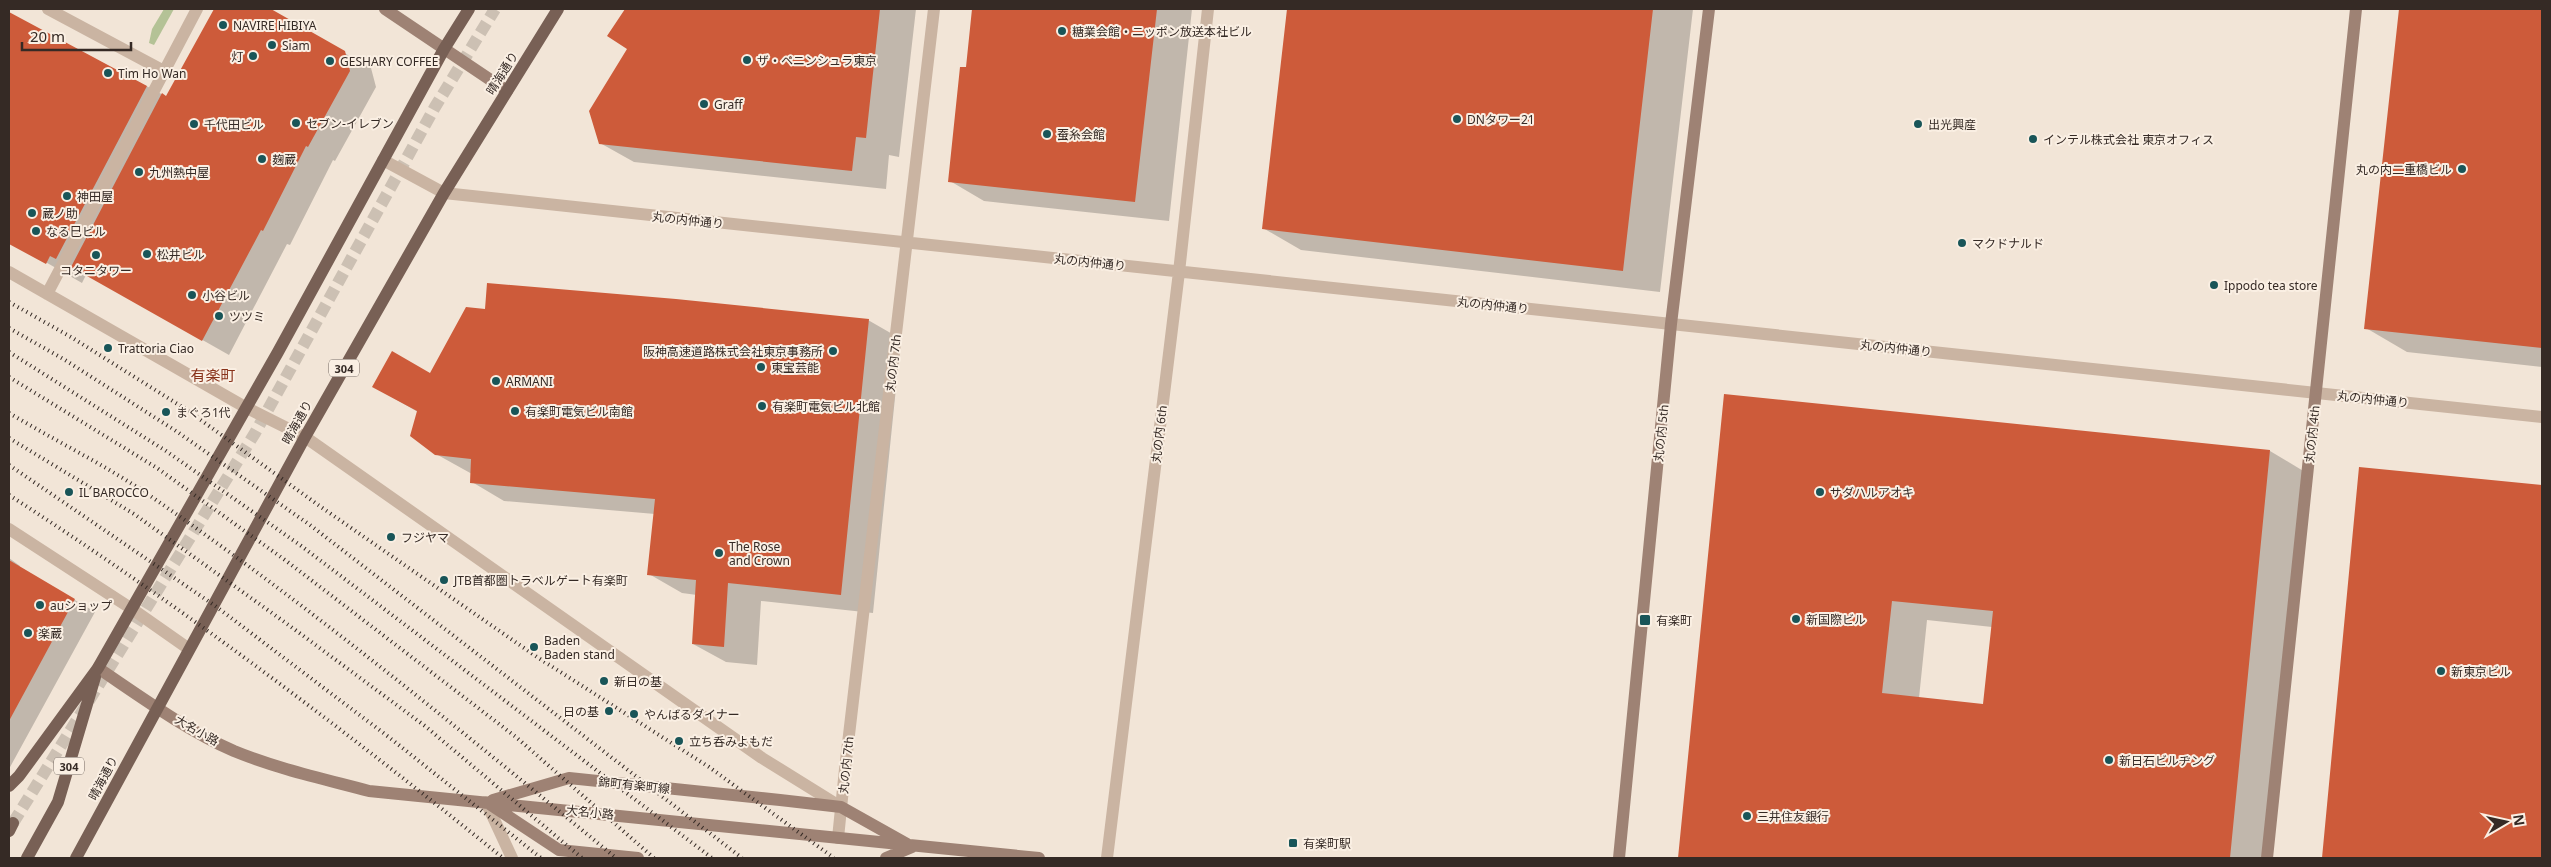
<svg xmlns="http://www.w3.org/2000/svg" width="2551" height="867" viewBox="0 0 2551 867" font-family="'Noto Sans','Noto Sans JP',sans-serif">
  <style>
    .green { fill: #b4c296 }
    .shadow { fill: #0003; fill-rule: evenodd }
    .building { fill: #cd5b3a; fill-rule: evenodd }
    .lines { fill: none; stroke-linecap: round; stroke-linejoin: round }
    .primary-tunnel { stroke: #ccc0b3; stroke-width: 12; stroke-dasharray: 12 6; stroke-linecap: butt }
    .street { stroke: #cab4a2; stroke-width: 12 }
    .secondary { stroke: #9e8274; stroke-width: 12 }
    .primary { stroke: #786055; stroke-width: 12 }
    .rail { stroke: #352a25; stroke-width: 4; stroke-dasharray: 1 4; stroke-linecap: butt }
    .poi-dot { fill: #195558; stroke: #faefe3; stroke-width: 2 }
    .labels { text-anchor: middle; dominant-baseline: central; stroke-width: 4; stroke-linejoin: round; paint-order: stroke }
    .shield { fill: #faefe3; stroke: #70655e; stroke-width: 1 }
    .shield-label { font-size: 11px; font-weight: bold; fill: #352a25 }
    .poi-label { font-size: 12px; fill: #352a25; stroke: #faefe3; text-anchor: start }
    .street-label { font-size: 12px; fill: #352a25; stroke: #faefe3 }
    .quarter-label { font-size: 15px; fill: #88321a; stroke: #faefe3 }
  </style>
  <rect width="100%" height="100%" fill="#f2e5d7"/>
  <path class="green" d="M164,9H174L154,45L149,43L152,29Z"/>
  <path class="shadow" d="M215,9H266L371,68L376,87L335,161L333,160L290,245L287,244L229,355L93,278L86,275L82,283L9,241V23L13,15L167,97Z
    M627,9H916L899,157L889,155L886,189L634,162L600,143L629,49L608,35Z
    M974,9H1192L1169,221L984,201L950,181L967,69Z
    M1289,9H1693L1660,292L1301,250L1263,228Z
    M2400,9H2542V367L2407,352L2366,328Z
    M486,311L868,320L901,339L873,613L761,601L757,665L726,662L693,644L697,595L682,593L649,574L655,514L504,501L472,482V474L436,454L418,412L374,387L431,375Z
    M1725,396L2270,451L2305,472L2267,858H1679ZM1927,620L1992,627L1984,705L1919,698Z
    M2360,468L2542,486V858H2323Z
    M9,558L20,566L19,567L95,612L9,769Z"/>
  <path class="building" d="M214,9H271L345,51L350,71L308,147L306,146L263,231L261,230L202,341L71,267L162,93L166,96Z
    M625,9H880L866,138L856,137L852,171L599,144L589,111L627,49L607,36Z
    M972,9H1157L1135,202L948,182L960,67H966Z
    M1287,9H1653L1623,271L1262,229Z
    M2399,9H2542V348L2364,329Z
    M9,12L147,86L56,259L50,256L46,264L9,244Z
    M487,283L676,299L869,319L841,595L728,583L724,647L692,644L696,580L647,575L655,499L470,483L471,459L435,455L410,436L417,411L372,387L392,351L430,373L466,307L485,309Z
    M1724,394L2270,450L2230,858H1678ZM1892,601L1993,611L1983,704L1882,693Z
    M2359,467L2542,485V858H2322Z
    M9,560L75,599L9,721Z"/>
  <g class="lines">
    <path class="primary-tunnel" d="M13,823L255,433L435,107L495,9"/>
    <path class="street" d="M48,9L164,71
      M383,160L444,193L2542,417
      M9,272L245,407L305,437L762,758L841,807
      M47,294L197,9
      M9,529L132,609L189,649
      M486,802L512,858
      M838,838L845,769L934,9
      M1107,858L1179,272L1208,9"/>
    <path class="secondary" d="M385,9L507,91
      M98,668C141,697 186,730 234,751C278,769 324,779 369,791L1039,858
      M493,800L569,778L780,800L841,807L907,844
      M488,803L559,850L638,858
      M886,858L912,847
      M1619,858L1671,324L1709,9
      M2267,858L2356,9"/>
    <path class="primary" d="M9,786L19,776L98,668L278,352L444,49L469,9
      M9,831L13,823
      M27,858L58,802L95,677
      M76,858L305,437L444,193L558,9"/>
    <path class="rail" d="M9,302L71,337L187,410L321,507L537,657L709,767L834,858
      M9,328L65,360L176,431L310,525L742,858
      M9,352L166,451L300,545L712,858
      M9,377L157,468L285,560L516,737L654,858
      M9,413C54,440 103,464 146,493C310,606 463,732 616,858
      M9,438L134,514L290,626L425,726L582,858
      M9,465L214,605L390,738L541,858
      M9,495C181,606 344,729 503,858"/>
  </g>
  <g class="poi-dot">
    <circle cx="223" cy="25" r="5"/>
    <circle cx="1062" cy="31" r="5"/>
    <circle cx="272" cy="45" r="5"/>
    <circle cx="253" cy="56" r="5"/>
    <circle cx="747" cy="60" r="5"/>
    <circle cx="330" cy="61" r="5"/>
    <circle cx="108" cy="73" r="5"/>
    <circle cx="704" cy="104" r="5"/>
    <circle cx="1457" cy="119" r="5"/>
    <circle cx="296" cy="123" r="5"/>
    <circle cx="194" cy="124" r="5"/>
    <circle cx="1918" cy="124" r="5"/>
    <circle cx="1047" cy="134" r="5"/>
    <circle cx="2033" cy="139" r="5"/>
    <circle cx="262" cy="159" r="5"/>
    <circle cx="2462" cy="169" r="5"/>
    <circle cx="139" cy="172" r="5"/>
    <circle cx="67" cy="196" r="5"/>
    <circle cx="32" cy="213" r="5"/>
    <circle cx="36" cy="231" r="5"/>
    <circle cx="1962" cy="243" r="5"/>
    <circle cx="147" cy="254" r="5"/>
    <circle cx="96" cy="255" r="5"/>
    <circle cx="2214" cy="285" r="5"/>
    <circle cx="192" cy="295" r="5"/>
    <circle cx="219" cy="316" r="5"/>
    <circle cx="108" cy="348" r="5"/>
    <circle cx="833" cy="351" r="5"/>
    <circle cx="761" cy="367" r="5"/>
    <circle cx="496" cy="381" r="5"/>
    <circle cx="762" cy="406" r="5"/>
    <circle cx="515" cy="411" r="5"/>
    <circle cx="166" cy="412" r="5"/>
    <circle cx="69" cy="492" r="5"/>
    <circle cx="1820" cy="492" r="5"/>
    <circle cx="391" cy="537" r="5"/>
    <circle cx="719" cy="553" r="5"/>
    <circle cx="444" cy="580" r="5"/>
    <circle cx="40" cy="605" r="5"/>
    <circle cx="1796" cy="619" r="5"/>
    <rect x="1639" y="614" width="12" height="12" rx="2.5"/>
    <circle cx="28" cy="633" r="5"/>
    <circle cx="534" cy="647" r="5"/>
    <circle cx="2441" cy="671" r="5"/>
    <circle cx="604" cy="681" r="5"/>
    <circle cx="609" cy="711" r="5"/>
    <circle cx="634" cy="714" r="5"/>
    <circle cx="679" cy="741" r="5"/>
    <circle cx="2109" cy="760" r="5"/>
    <circle cx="1747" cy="816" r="5"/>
    <rect x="1288" y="838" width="10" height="10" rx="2.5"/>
  </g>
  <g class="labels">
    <g class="shield">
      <rect x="329" y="359.5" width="30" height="17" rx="4"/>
      <rect x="54" y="757.5" width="30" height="17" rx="4"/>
    </g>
    <g class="shield-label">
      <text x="344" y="368">304</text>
      <text x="69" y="766">304</text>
    </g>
    <g class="poi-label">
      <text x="233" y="25">NAVIRE HIBIYA</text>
      <text x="1072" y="31">糖業会館・ニッポン放送本社ビル</text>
      <text x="282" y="45">Siam</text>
      <text x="243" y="56" text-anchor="end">灯</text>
      <text x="757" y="60">ザ・ペニンシュラ東京</text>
      <text x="340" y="61">GESHARY COFFEE</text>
      <text x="118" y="73">Tim Ho Wan</text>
      <text x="714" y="104">Graff</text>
      <text x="1467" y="119">DNタワー21</text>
      <text x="306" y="123">セブン-イレブン</text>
      <text x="204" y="124">千代田ビル</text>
      <text x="1928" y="124">出光興産</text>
      <text x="1057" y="134">蚕糸会館</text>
      <text x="2043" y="139">インテル株式会社 東京オフィス</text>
      <text x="272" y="159">麹蔵</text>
      <text x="2452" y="169" text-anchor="end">丸の内二重橋ビル</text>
      <text x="149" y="172">九州熱中屋</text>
      <text x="77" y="196">神田屋</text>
      <text x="42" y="213">蔵ノ助</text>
      <text x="46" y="231">なる巳ビル</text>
      <text x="1972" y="243">マクドナルド</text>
      <text x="157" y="254">松井ビル</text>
      <text x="96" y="270" text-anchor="middle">コタニタワー</text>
      <text x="2224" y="285">Ippodo tea store</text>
      <text x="202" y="295">小谷ビル</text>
      <text x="229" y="316">ツツミ</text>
      <text x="118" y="348">Trattoria Ciao</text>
      <text x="823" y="351" text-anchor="end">阪神高速道路株式会社東京事務所</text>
      <text x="771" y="367">東宝芸能</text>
      <text x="506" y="381">ARMANI</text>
      <text x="772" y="406">有楽町電気ビル北館</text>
      <text x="525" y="411">有楽町電気ビル南館</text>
      <text x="176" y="412">まぐろ1代</text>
      <text x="79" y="492">IL BAROCCO</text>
      <text x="1830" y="492">サダハルアオキ</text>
      <text x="401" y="537">フジヤマ</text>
      <text x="729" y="546">The Rose<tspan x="729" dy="14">and Crown</tspan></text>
      <text x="454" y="580">JTB首都圏トラベルゲート有楽町</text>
      <text x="50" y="605">auショップ</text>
      <text x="1806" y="619">新国際ビル</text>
      <text x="1656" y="620">有楽町</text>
      <text x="38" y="633">楽蔵</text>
      <text x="544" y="640">Baden<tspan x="544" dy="14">Baden stand</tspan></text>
      <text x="2451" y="671">新東京ビル</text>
      <text x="614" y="681">新日の基</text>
      <text x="599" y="711" text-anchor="end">日の基</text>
      <text x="644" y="714">やんばるダイナー</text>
      <text x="689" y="741">立ち呑みよもだ</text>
      <text x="2119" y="760">新日石ビルヂング</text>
      <text x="1757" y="816">三井住友銀行</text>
      <text x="1303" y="843">有楽町駅</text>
    </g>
    <g class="street-label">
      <text transform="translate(502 73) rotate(-58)">晴海通り</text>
      <text transform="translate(688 220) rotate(6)">丸の内仲通り</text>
      <text transform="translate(1090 262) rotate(6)">丸の内仲通り</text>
      <text transform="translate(1493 305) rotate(6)">丸の内仲通り</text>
      <text transform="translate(1896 348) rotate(6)">丸の内仲通り</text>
      <text transform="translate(893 363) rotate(-83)">丸の内 7th</text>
      <text transform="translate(2373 399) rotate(6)">丸の内仲通り</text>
      <text transform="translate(297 422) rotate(-61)">晴海通り</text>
      <text transform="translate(1661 433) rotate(-84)">丸の内 5th</text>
      <text transform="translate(1159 434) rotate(-83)">丸の内 6th</text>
      <text transform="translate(2312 434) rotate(-84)">丸の内 4th</text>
      <text transform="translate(197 730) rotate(30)">大名小路</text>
      <text transform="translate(846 765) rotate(-84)">丸の内 7th</text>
      <text transform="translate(103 778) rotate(-62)">晴海通り</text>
      <text transform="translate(634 785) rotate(6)">錦町有楽町線</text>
      <text transform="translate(590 812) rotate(6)">大名小路</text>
    </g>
    <g class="quarter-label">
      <text x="213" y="375">有楽町</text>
    </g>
  </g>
  <rect width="2551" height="867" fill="none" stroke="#352a25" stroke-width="20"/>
  <g transform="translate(2506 822) rotate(81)" stroke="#faefe3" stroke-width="4" paint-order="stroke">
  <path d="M0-4L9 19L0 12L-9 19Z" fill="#352a25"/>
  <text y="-8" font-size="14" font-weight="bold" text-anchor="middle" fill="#352a25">N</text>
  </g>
  <path d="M22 42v8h109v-8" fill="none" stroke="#352a25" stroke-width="2.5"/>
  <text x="30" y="42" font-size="15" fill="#352a25" stroke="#faefe3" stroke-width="4" paint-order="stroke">20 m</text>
</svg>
